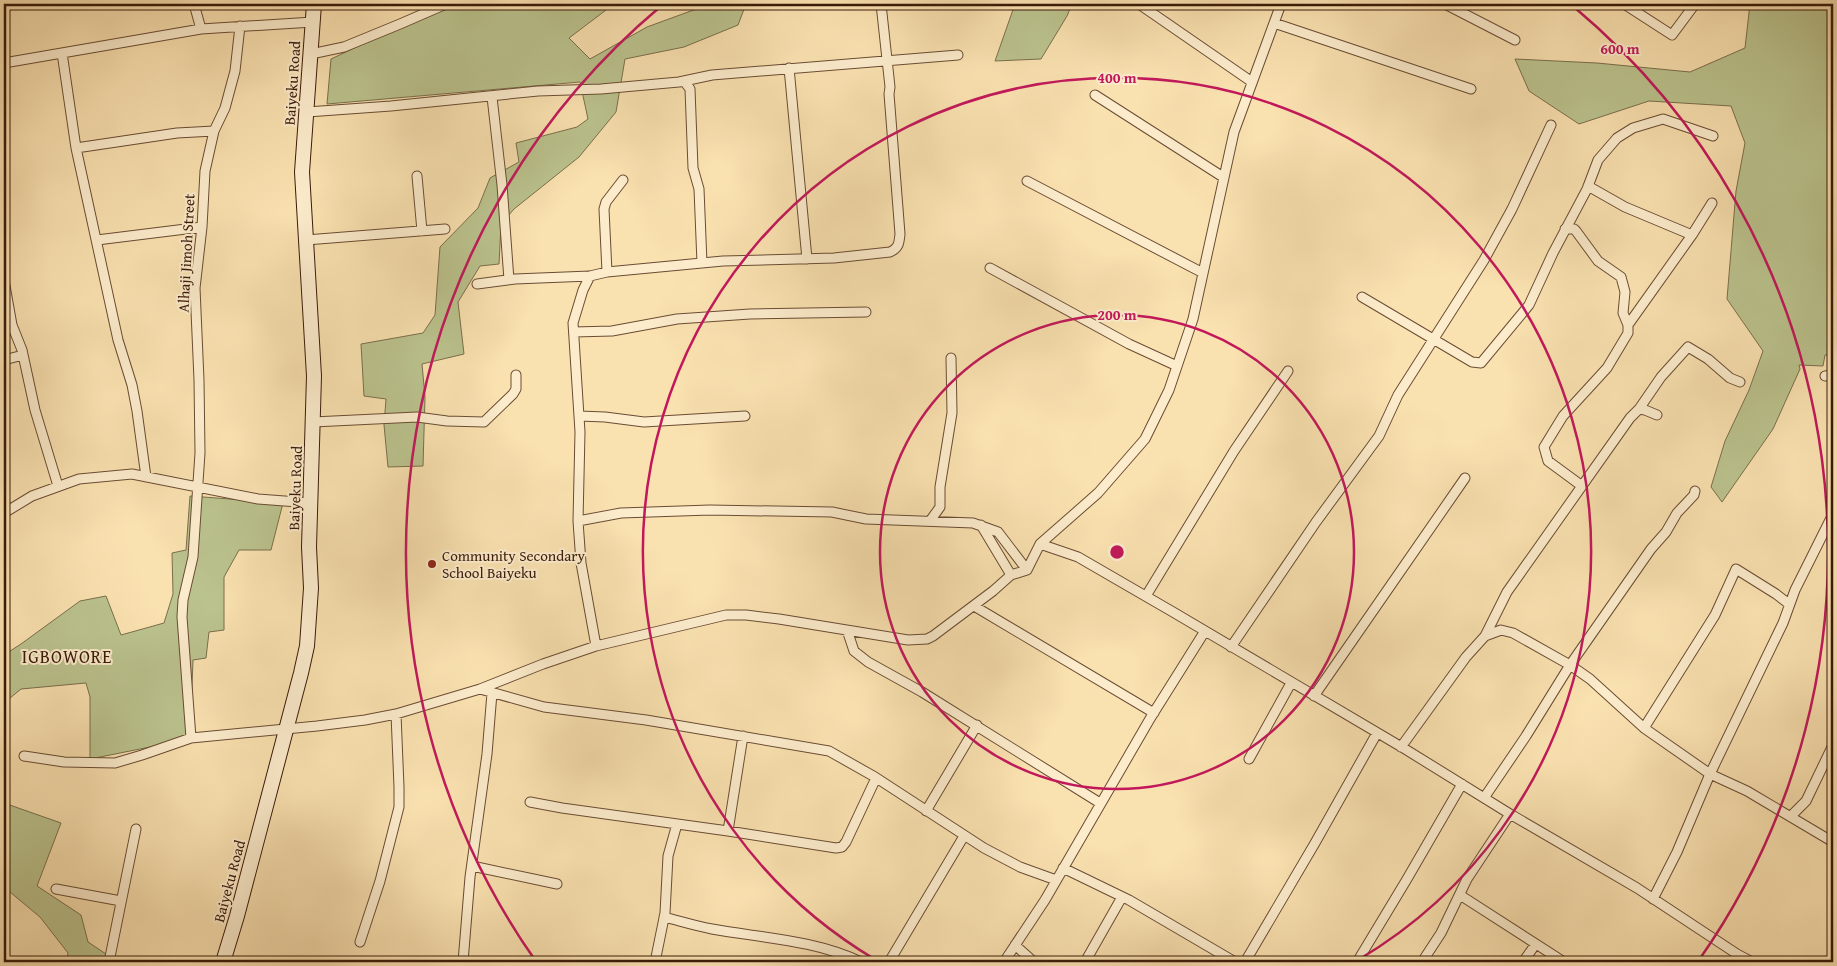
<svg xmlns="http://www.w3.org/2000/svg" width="1837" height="966" viewBox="0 0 1837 966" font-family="'Gentium Book Plus',serif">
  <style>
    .green { fill: #bbc38e; stroke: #7a6e4c }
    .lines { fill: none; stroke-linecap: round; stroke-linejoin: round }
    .minor-casing { stroke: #6a4c33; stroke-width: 11 }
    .secondary-casing { stroke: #3a1a09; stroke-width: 16 }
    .minor { stroke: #fceccc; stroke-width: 9 }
    .secondary { stroke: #fceccc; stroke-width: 14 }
    .ring { fill: none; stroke: #c2185b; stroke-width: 2.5 }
    .poi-dot { fill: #8f2418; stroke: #fceccc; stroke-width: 2 }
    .labels { text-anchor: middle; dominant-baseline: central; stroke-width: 4; stroke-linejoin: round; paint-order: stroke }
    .street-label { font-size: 15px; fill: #3a1a09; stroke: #fceccc }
    .poi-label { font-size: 15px; fill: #3a1a09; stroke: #fceccc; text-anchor: start }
    .quarter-label { font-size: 18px; letter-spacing: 1px; fill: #3a1a09; stroke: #fceccc }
    .centre { fill: #c2185b; stroke: #fceccc; stroke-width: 2.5 }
    .ring-label { font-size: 15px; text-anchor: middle; font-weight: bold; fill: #c2185b; stroke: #fceccc; stroke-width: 4; stroke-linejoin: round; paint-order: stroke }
  </style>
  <rect width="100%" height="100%" fill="#fae1b0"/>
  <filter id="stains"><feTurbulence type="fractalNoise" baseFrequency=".004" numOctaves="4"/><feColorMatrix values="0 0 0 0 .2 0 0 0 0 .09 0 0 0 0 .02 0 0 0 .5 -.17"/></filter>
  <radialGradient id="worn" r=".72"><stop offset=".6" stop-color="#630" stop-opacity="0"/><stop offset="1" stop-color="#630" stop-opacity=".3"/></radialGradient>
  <path class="green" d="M447,4H608L610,7L569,38L590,59L647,27L710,4H746L738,25L684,47L625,59L616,112L579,157L514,209L501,224L499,264L480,266L458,302L464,354L422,364L425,397L423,466L388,467L384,425L386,399L364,396L361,344L423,333L435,315L440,247L478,208L490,178L519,162L516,143L577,127L588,119L580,82L327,104L331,59Z
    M1015,4H1072L1067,16L1041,59L995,61Z
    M1750,4H1833V355H1825L1823,366L1799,365L1800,369L1773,429L1722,502L1711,487L1725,441L1749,390L1763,351L1727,299L1736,191L1745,143L1731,106L1649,101L1579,124L1529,91L1515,59L1597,63L1690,72L1745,48Z
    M190,496L283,503L271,550H239L224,577V630L209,632L206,658L193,660L190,739L90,759V697L86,683L21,689L4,703V655L21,644L80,601L106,596L121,635L164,623L173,594L172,553L186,550Z
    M4,803L61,823L37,886L81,915L88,942L106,954L104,962H67L68,953L40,917L4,887Z"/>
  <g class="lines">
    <g class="minor-casing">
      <path id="minor" d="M194,4L201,29
        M1139,4L1252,82
        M1445,4L1515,40
        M1624,4L1672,35L1695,4
        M1274,23L1471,89
        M62,53L76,148L118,340L132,385L137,411L146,477
        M311,54L344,47L400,24L446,4
        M4,63L201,29L313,22
        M789,68L807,259
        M684,81L690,89L693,168L699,189L702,263
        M1095,95L1223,177
        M492,97L502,185L509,280
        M307,112L391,106L538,91L601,89L679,82L712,75L958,55
        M76,148L177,133L214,131
        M417,176L422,231
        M1027,181L1203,273
        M1588,186L1625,207L1692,235L1628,325
        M1565,229H1574L1576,231L1598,261L1621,277L1625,292L1623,313L1628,325V333L1607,368L1563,416L1544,447L1548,461L1582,486
        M1692,235L1712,203
        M97,240L202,227
        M306,240L445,229
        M990,268L1129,344L1177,366
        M607,272L604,209L606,202L623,180
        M590,276L583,290L573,323L580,432L578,521L581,563L596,646
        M4,280L12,325L22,350L35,410L58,486
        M477,284L515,279L590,276L607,272L723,261L834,258L890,252C899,248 899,243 900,234L889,94L890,87L881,4
        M1362,297L1472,362L1481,363L1529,305L1553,253L1587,189L1598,160L1617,138L1633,128L1663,119L1713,136
        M574,332L612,331L677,319L750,314L866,312
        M4,360L23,355
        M1825,376L1833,375
        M1639,409L1661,377L1688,347L1708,359L1730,378L1740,382
        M579,416L605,417L644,422L745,416
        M313,422L417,417L447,421L484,422L513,394L516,389V375
        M4,513L32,496L79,479L132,474L258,499L311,503
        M578,521L621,513L710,510L832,512L866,519L973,523L998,532L1027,570
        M930,521L940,507V487L952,413L951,358
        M981,525L1011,575
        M1040,544L1078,557L1173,612L1405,749L1510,814L1637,888L1737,954L1752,962
        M1146,596L1234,451L1288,371
        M974,606L1154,713
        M847,630L854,651L868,662L922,692L1100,803
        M1485,636L1507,592L1630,418L1639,409L1645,410L1657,415
        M1231,647L1316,522L1379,436L1398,395L1484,260L1512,209L1551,125
        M480,689L544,707L646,720L829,751L875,777L984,848L1020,867L1056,880
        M1314,696L1465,478
        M1644,728L1715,615L1736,569L1776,594L1789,604
        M191,738L182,617L183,600L193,557L200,453L199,380L195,288L202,227L205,171L214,131L225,108L235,71L240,26
        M1401,747L1466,657L1485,636L1501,630L1513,633L1570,665L1590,679L1644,728L1710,774L1747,791L1833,842
        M24,756L64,762L115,763L142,755L191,738L317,726L365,720L396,714L480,689L543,664L596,646L726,615H746L779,619L908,640L927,639L933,636L993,591L1011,575L1027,570L1040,544L1098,493L1145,439L1169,390L1193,319L1234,132L1281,4
        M1249,759L1291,683
        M1484,798L1526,736L1570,665L1651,549L1666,532L1677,513L1694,495L1695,491
        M530,802L562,808L728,831L836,848L842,847L846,842L876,778
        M926,811L977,725
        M1791,816L1806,801L1833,745
        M728,831L743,736
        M472,866L557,884
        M1063,868L1129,900L1235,962
        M56,889L121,901
        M1460,895L1564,962
        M1653,899L1677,852L1710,774L1783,623L1795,590L1833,514
        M664,917C680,921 696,926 712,929C762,938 815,940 861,962
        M360,942L380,881L399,807V787L396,714
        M1015,945L1034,962
        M109,962L136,829
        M463,962L470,877L487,754L492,693
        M655,962L665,913L668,856L677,824
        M889,962L964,836
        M1004,962L1045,900L1151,717L1205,631
        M1085,962L1122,897
        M1245,962L1315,843L1377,733
        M1357,962L1407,879L1462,784
        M1422,962L1441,933L1467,879L1510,814
        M1523,962L1535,945"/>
    </g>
    <g class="secondary-casing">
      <path id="secondary" d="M223,962L237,916L301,673L307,646L311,588L309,547L314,376L302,172L314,4"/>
    </g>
    <use href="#minor" class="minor"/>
    <use href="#secondary" class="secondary"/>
  </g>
  <g class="ring">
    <circle cx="1117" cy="552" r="237"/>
    <path d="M876 960A474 474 0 1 1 1358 960"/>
    <path d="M535 960A711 711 0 0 1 660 7M1574 7A711 711 0 0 1 1699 960"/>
  </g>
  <circle class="poi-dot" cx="432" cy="564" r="5"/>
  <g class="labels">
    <g class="street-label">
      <text transform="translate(292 83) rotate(-86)">Baiyeku Road</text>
      <text transform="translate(186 253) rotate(-87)">Alhaji Jimoh Street</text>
      <text transform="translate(295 488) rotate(-88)">Baiyeku Road</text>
      <text transform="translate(229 881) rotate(-75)">Baiyeku Road</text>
    </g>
    <g class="poi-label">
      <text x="442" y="555">Community Secondary<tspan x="442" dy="17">School Baiyeku</tspan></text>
    </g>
    <g class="quarter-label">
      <text x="67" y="656">IGBOWORE</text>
    </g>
  </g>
  <circle cx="1117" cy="552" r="8" class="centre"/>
  <g class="ring-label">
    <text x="1620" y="54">600 m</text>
    <text x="1117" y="83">400 m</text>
    <text x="1117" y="320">200 m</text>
  </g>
  <rect width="1837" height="966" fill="none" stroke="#fae1b0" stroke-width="20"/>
  <rect x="5" y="5" width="1827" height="956" fill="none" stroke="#3a1a09" stroke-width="2.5"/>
  <rect x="10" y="10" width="1817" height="946" fill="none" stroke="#3a1a09"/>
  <rect width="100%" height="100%" filter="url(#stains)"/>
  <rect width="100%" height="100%" fill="url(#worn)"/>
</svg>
